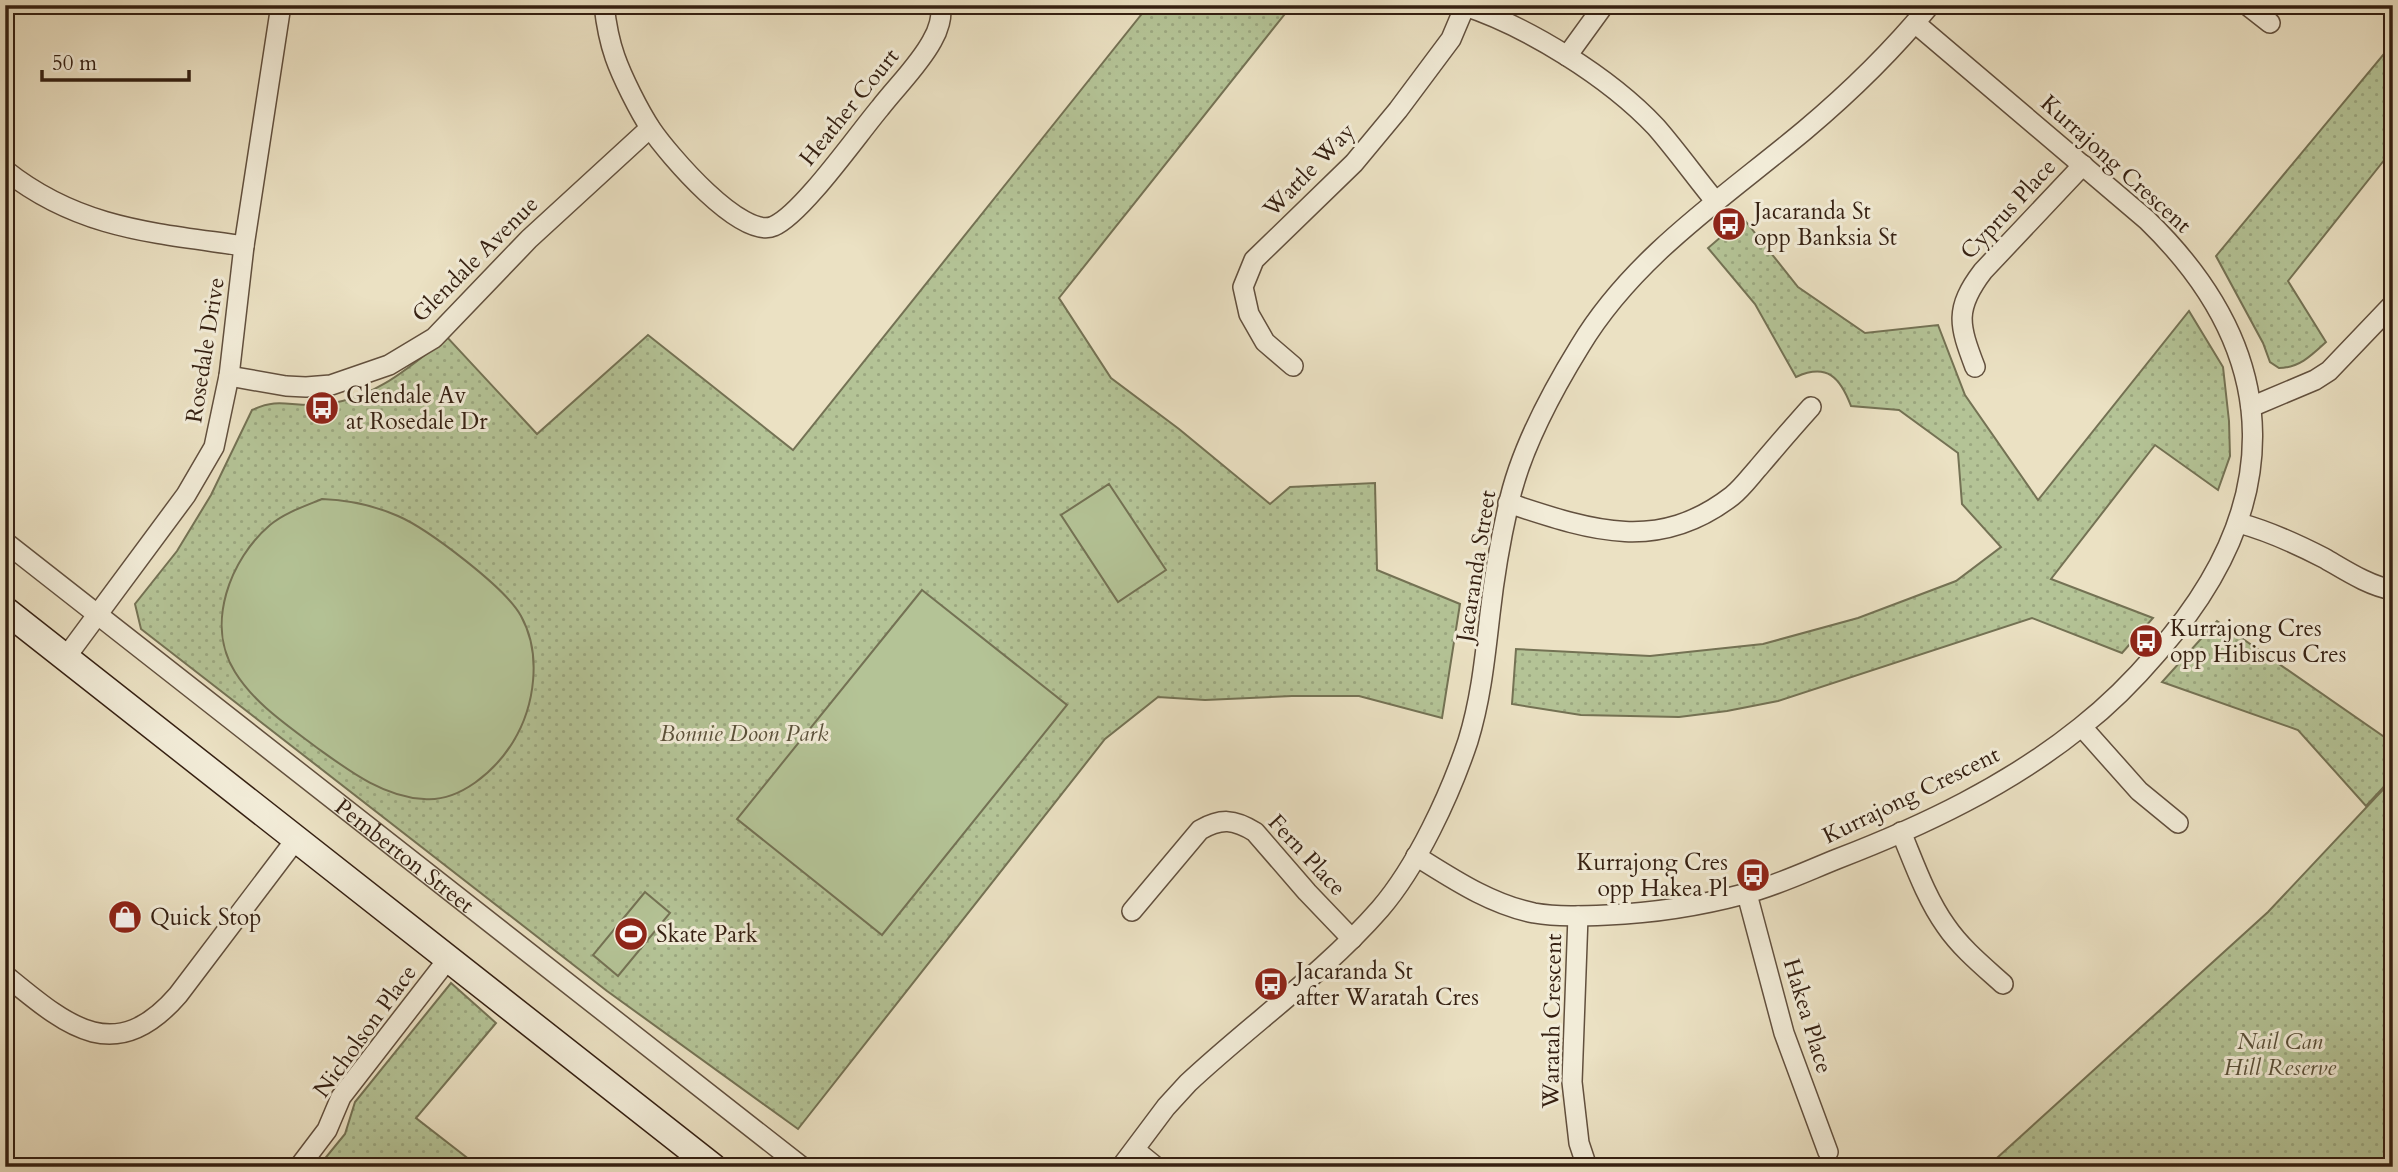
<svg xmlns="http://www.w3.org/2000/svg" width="2398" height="1172" viewBox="0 0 2398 1172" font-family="Cardo,serif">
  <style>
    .park { fill: url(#park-dots); stroke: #747254; stroke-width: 2 }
    .pitch { fill: #b4c396; stroke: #747254; stroke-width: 2 }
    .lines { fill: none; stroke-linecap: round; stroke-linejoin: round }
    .minor-casing { stroke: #62503e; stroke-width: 22 }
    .secondary-casing { stroke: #352012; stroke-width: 29 }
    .minor { stroke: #f2ecd8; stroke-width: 19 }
    .secondary { stroke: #f2ecd8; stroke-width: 26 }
    .labels { text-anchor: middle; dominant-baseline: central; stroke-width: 6; stroke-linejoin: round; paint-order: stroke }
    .street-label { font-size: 23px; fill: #352012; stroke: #f2ecd8 }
    .poi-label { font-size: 23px; fill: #352012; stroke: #f2ecd8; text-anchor: start }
    .park-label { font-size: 23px; font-style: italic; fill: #5b513a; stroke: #f2ecd8 }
  </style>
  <defs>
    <pattern id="park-dots" width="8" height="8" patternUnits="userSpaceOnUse" patternTransform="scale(1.75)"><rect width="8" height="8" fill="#b4c396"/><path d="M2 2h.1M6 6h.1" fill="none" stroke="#9ba780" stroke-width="1.8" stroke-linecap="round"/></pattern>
  </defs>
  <rect width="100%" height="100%" fill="#ebe1c3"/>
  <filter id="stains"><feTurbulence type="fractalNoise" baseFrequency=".00286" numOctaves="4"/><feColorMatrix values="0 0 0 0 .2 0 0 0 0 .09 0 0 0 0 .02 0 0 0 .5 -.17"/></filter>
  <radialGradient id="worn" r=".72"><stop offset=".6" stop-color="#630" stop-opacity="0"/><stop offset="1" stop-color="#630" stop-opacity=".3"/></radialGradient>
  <path class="park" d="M1149,5H1292L1059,298L1111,378L1179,429L1270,504L1290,487L1375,483L1377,570L1460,604L1442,718L1359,696H1292L1205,700L1158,697L1105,739L798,1129L607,991L141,629L135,604L177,551L211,495L252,410C279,398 287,406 315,405C369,403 408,369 447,337L537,434L648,335L793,450Z
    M2393,43V149L2288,281L2326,342C2312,355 2299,368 2279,368L2270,362L2263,343L2216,256Z
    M1743,218L1798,287L1865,333L1938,325L1965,395L2038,500L2189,311L2223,367L2229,421L2230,456L2218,490L2155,445L2051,579L2153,618L2122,653L2032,618L1778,701L1727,711L1679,717L1581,715L1512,704L1516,649L1650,656L1763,644L1858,618L1956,581L2001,547L1962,504L1958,453L1899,410L1851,406C1840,377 1827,363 1796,377L1755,304L1708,248Z
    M2217,621L2393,743V777L2366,806L2298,730L2162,682Z
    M2393,779V1167H1987L2268,912Z
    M451,983L496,1023L416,1118L479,1167H318L345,1134L355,1102Z"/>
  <path class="pitch" d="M1109,484L1166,570L1118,602L1061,515Z
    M322,499C349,500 373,505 398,516C428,529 506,588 521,616C542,654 535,706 513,742C495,771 460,802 424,799C383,797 348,770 316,747C287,725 254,703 235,672C205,625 230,559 270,525C284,513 305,506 322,499Z
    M922,590L1067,705L882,935L737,819Z
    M645,892L670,913L618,976L593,955Z"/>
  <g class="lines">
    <g class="minor-casing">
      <g id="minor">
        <path d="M604,5C606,23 609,40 615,57C622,77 639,111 651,129C668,154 742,241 774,226C802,214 858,134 880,108C897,86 919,65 932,41C938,31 943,16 940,5"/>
        <path d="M1462,5C1527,26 1609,77 1656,127C1677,151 1696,178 1716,202"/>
        <path d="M2247,5L2270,23"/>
        <path d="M1567,56L1604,5"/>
        <path d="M5,170C79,229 155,233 244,246"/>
        <path d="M1293,366L1265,342L1249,314L1243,287L1254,260L1354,163L1398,110L1451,39L1465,6"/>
        <path d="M1975,367C1959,325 1954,309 1983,271L2083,165"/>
        <path d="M229,376L286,386L306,387L331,385L389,365L434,338L529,239L650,128"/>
        <path d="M2251,407L2315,380L2329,371L2393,304"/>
        <path d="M1508,503C1590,530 1657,554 1732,496C1742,488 1750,477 1758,468C1775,448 1793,427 1811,407"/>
        <path d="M2239,523C2268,531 2297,544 2324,558C2345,570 2369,586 2393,590"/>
        <path id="s1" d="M5,542L802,1167"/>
        <path d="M66,657L186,495L214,447L229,376L244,246L281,5"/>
        <path d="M2082,727L2139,791L2178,823"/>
        <path d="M1901,832C1914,863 1926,898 1946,926C1961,948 1983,966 2003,984"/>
        <path d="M1416,856C1453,879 1490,904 1534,913C1558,917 1583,916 1607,915C1653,913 1699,906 1744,894C1776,886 1807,871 1837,859C1923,826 2009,785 2081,727C2109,705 2134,680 2157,653C2284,509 2288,357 2147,220L1915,23"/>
        <path d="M1747,894L1784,1033L1828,1152"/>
        <path d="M1132,911L1200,830C1221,818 1234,819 1255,832L1307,892L1352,939"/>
        <path d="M1578,916L1572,1082L1579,1143L1587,1167"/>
        <path d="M5,975C65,1024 114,1069 178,995L297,838"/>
        <path d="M1135,1150L1156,1167"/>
        <path d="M299,1167L327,1130L341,1097L448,959"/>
        <path d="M1121,1167L1166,1107L1188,1083C1251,1024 1323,974 1380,909C1417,866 1450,795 1468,741C1481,699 1485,657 1490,614C1494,578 1500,542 1508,507C1519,452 1551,393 1580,346C1634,256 1726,196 1805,130C1849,93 1893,50 1930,5"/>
      </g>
    </g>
    <g class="secondary-casing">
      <path id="secondary" d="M5,610L713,1167"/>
    </g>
    <use href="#minor" class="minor"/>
    <use href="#secondary" class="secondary"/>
  </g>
  <defs>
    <g id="bus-disc" transform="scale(1.75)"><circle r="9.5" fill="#8f2418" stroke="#f2ecd8"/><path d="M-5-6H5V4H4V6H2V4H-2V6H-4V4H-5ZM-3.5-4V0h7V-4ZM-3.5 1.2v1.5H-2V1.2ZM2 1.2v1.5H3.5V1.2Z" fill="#fff"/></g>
    <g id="shop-disc" transform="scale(1.75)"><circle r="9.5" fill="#8f2418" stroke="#f2ecd8"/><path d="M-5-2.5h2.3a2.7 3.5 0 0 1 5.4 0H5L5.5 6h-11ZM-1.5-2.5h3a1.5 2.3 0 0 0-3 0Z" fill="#fff"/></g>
    <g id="stadium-disc" transform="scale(1.75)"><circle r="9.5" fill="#8f2418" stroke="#f2ecd8"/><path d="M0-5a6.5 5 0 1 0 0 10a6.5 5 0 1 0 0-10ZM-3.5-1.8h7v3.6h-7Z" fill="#fff"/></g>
  </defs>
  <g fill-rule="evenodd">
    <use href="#bus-disc" x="1729" y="224"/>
    <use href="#bus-disc" x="322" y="408"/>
    <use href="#bus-disc" x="2146" y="641"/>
    <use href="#bus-disc" x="1753" y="875"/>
    <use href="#shop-disc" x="125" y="917"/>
    <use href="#stadium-disc" x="631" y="934"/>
    <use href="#bus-disc" x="1271" y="984"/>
  </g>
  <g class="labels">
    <g class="street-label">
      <text transform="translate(849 107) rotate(-51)">Heather Court</text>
      <text transform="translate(2116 164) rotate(42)">Kurrajong Crescent</text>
      <text transform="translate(1309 170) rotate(-46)">Wattle Way</text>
      <text transform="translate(2008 209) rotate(-47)">Cyprus Place</text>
      <text transform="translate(475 259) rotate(-45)">Glendale Avenue</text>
      <text transform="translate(205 350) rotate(-81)">Rosedale Drive</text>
      <text transform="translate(1476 566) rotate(-81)">Jacaranda Street</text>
      <text transform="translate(1911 795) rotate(-26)">Kurrajong Crescent</text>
      <text stroke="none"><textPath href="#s1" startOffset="508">Pemberton Street</textPath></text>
      <text transform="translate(1307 855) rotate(47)">Fern Place</text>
      <text transform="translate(1808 1016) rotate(73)">Hakea Place</text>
      <text transform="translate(1552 1021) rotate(-89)">Waratah Crescent</text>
      <text transform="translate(365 1031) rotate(-54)">Nicholson Place</text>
    </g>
    <g class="poi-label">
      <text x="1754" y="211">Jacaranda St<tspan x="1754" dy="26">opp Banksia St</tspan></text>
      <text x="346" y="395">Glendale Av<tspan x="346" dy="26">at Rosedale Dr</tspan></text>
      <text x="2170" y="628">Kurrajong Cres<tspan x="2170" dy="26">opp Hibiscus Cres</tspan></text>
      <text x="1728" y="862" text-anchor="end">Kurrajong Cres<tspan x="1728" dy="26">opp Hakea Pl</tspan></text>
      <text x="150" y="917">Quick Stop</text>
      <text x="656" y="934">Skate Park</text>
      <text x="1296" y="971">Jacaranda St<tspan x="1296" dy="26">after Waratah Cres</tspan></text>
    </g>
    <g class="park-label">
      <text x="744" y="733">Bonnie Doon Park</text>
      <text x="2280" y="1041">Nail Can<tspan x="2280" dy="26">Hill Reserve</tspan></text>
    </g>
  </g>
  <rect width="2398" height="1172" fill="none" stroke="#ebe1c3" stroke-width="28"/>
  <rect x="7" y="7" width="2384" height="1158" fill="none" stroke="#352012" stroke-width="3.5"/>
  <rect x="14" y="14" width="2370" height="1144" fill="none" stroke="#352012" stroke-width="2"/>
  <path d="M42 70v10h147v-10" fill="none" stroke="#352012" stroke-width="3.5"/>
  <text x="52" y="70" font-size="21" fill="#352012" stroke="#f2ecd8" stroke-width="5" paint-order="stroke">50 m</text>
  <rect width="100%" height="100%" filter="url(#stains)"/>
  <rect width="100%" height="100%" fill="url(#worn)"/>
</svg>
